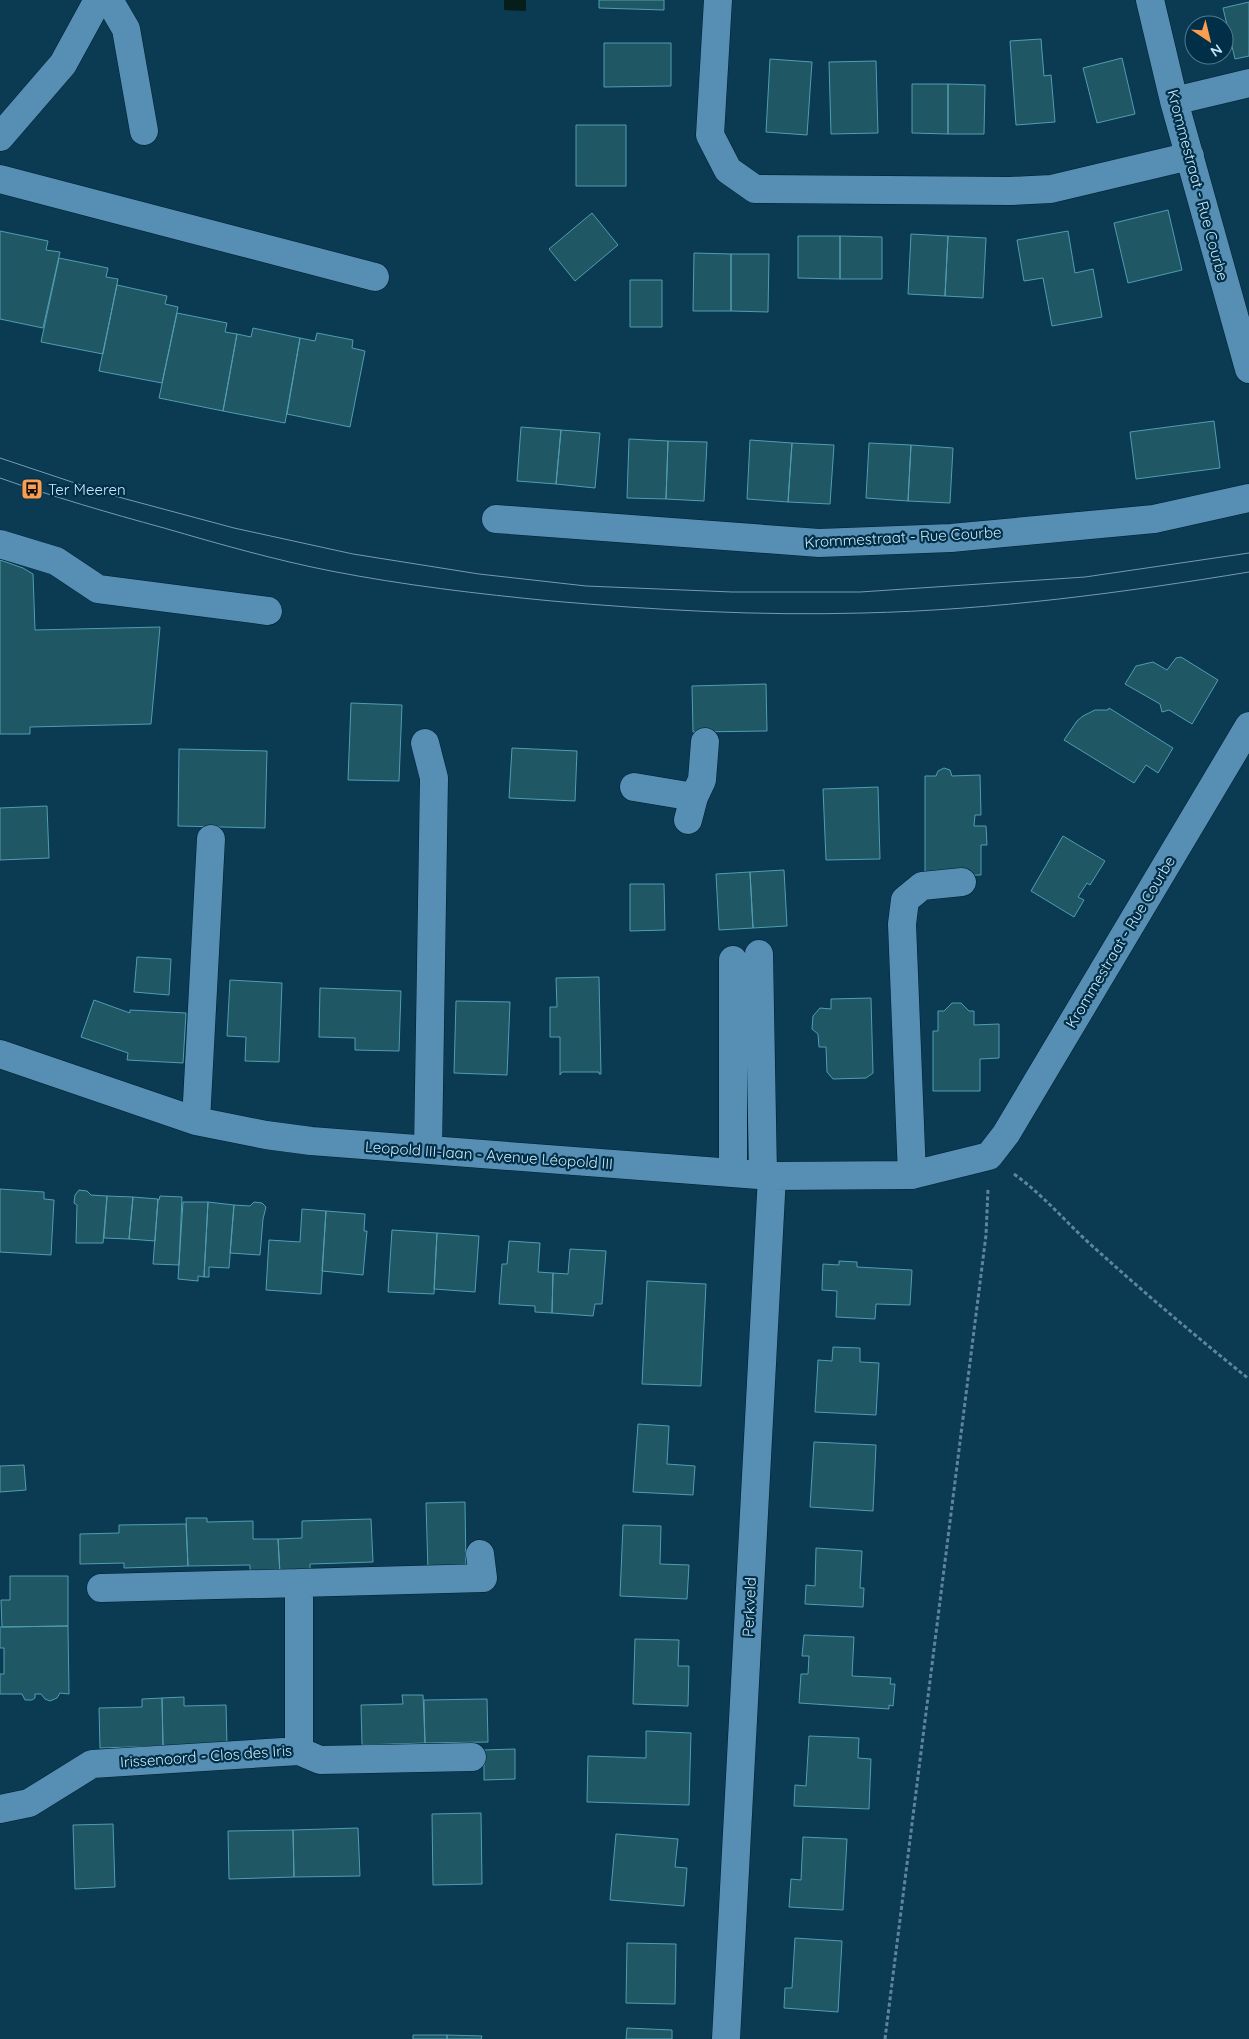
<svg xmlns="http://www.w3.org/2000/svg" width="1249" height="2039" viewBox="0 0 1249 2039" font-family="Quicksand,sans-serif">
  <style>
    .water { fill: #061e19 }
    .building { fill: #1f5765; stroke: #519db2 }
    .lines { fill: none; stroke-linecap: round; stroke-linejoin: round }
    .minor-casing { stroke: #012031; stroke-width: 29 }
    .path { stroke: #5e859c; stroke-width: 3; stroke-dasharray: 4 2.5; stroke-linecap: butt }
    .minor { stroke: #568fb3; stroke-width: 28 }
    .tram { stroke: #759bb0; stroke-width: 1 }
    .labels { text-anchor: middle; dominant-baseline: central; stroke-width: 4.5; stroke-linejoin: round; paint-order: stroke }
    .street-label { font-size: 15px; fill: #cce9fc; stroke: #002f47 }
    .poi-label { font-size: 15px; fill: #cce9fc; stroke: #002f47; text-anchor: start }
  </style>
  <rect width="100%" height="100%" fill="#0b3a53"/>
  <path class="water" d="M504,0H526V11L504,10Z"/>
  <path class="building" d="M599,0H664V10L599,8Z
    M1249,2V56L1235,59L1223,8Z
    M1041,39L1044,76L1051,75L1055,122L1016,125L1010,41Z
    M604,43H671V86L604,87Z
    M1122,58L1135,114L1097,123L1083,68Z
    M770,59L812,62L807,135L766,132Z
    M876,61L878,133L831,134L829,62Z
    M912,84H948V134L912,133Z
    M948,84L985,85L984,134H948Z
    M576,125H626V186H576Z
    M1168,210L1182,270L1128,283L1114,223Z
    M592,213L618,245L575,281L549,249Z
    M0,231L48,241L46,250L60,252L43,328L0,319Z
    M1068,231L1075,273L1093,269L1102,317L1052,326L1043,278L1024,281L1017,240Z
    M911,234L948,236L945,296L908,294Z
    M798,236H840V279L798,278Z
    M840,236L882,237V279H840Z
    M948,236L986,238L983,298L945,296Z
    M694,253L731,254V311H693Z
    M731,254H769L768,312L731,311Z
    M59,258L108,268L106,277L118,279L103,354L41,342Z
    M630,280H662V327H630Z
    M117,285L167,296L165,304L178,307L162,383L99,371Z
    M177,313L227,323L225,332L237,334L223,411L159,398Z
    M253,328L300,338L285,423L223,411L237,334L251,337Z
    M317,333L353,340L352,348L365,351L350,427L287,414L300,338L315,341Z
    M1214,421L1220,468L1136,479L1130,432Z
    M521,427L561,430L556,484L517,481Z
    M561,430L600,433L595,488L556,484Z
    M629,439L668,441L666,499L627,498Z
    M750,440L792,443L788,502L747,499Z
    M668,441L707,442L704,501L666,499Z
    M792,443L834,445L830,504L788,502Z
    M869,443L911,445L908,501L866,498Z
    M911,445L953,448L950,503L908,501Z
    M0,560L23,568L33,574L35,630L160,627L151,724L30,727V734H0Z
    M1181,657L1218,680L1192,724L1169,710L1162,712L1160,704L1125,684L1136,666L1153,662L1167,670L1176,658Z
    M766,684L767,731L693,732L692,686Z
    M351,703L402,705L399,781L348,780Z
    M1109,708L1173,748L1158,773L1146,765L1134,783L1064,740L1077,721L1083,716L1095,710H1108Z
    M512,748L577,751L575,801L509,798Z
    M179,749L267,751L265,828L178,826Z
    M944,768L950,770L952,776L980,775L981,815H975L974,826H986L987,845H981V875L925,876V776H936L938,771Z
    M878,787L880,859L826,860L823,789Z
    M47,806L49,858L0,860V808Z
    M1063,836L1105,861L1090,885L1087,883L1078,897L1084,900L1074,917L1031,891Z
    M784,870L787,926L753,928L750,872Z
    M750,872L753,928L719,930L716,874Z
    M630,884H664L665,930L630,931Z
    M137,957L171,959L169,995L134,992Z
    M599,977L601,1074H599V1072H562L560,1075V1037H550V1007H557L556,978Z
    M230,980L282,983L279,1062L245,1061L246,1037L227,1036Z
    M320,988L401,991L399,1051L355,1050V1038L319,1037Z
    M871,998L873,1073L866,1078L833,1079L827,1072L826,1047H819L818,1034L812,1029L813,1016L820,1008L831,1009V999Z
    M94,1000L130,1013V1010L186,1013L183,1063L127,1060L128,1053L81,1037Z
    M456,1001L510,1002L507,1075L454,1073Z
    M952,1003H961L969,1011H974V1025L999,1024V1058L980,1059V1091H933V1031H938V1011H944Z
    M0,1189L44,1192V1199L54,1200L51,1255L0,1252Z
    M79,1190L87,1191L91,1195L107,1196L103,1243H76L77,1205L74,1203L75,1195Z
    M107,1196L133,1197L129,1239L104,1238Z
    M160,1196L182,1197L179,1265L153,1264L158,1199L159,1200Z
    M133,1197L158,1199L155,1241L129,1239Z
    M183,1202H208L204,1277L198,1276V1281L178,1279Z
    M208,1202L234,1205L229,1268L209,1267V1277H204Z
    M254,1202L262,1203L266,1207L263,1219L260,1255L230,1253L234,1205L250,1206Z
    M302,1209L326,1211L321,1294L266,1290L269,1240L300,1242Z
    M326,1211L365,1214L364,1231H367L363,1275L322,1271Z
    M392,1230L437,1233L434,1294L388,1292Z
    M437,1233L479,1236L475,1292L434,1289Z
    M509,1241L540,1243L538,1272L553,1273L552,1313L535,1312V1306L499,1304L502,1264H507Z
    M570,1249L606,1251L602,1304H595L593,1316L552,1313L553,1273L568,1274Z
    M839,1261L857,1262V1267L912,1270L910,1305L876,1304L875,1319L836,1317L837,1291L822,1290L823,1264L839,1265Z
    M647,1281L706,1284L701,1386L642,1384Z
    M833,1347L860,1348V1362L879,1363L876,1415L815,1412L818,1360L832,1361Z
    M638,1424L669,1426L667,1464L695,1466L693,1495L633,1492Z
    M814,1442L876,1445L873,1511L810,1507Z
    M24,1465L26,1490L0,1492V1466Z
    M465,1502L466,1570L428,1571L426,1503Z
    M186,1518H207V1522L253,1521V1539H278L280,1574L250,1575V1565L188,1566Z
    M371,1519L373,1562L310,1564V1573L280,1574L278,1539L302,1538V1521Z
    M186,1524L188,1566L124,1568V1563L80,1564V1534L119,1533V1525Z
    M623,1525L661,1526L660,1564L689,1565L687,1599L620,1596Z
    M816,1548L862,1551L860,1588H864L863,1607L805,1604L806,1585L815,1586Z
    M10,1576H68V1626L2,1627L1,1600H10Z
    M68,1626L69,1694L60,1693L57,1698L50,1701L45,1699L41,1694H35V1698L32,1700H25L22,1694H0V1674H4V1648H0V1627Z
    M804,1635L854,1637L852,1676L891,1678L890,1684H895L893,1706L889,1705V1709L799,1703L801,1674H808L809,1656H802Z
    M635,1639L679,1640L678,1666H689L688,1706L633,1704Z
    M402,1695H423L425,1743L362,1745L361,1705L403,1704Z
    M184,1697V1706L226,1705L227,1745L163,1746L162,1698Z
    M162,1698L163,1746L100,1748L99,1708L142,1707V1699Z
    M487,1699L488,1742L425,1743L424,1700Z
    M646,1731L691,1733L689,1805L587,1802L588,1756L646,1758Z
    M809,1736L859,1738L858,1758L871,1759L869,1809L794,1806L795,1785L806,1786Z
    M515,1749V1779L484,1780V1750Z
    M481,1813L482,1884L433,1885L432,1814Z
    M113,1824L115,1887L75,1889L73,1825Z
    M358,1828L360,1876L294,1877L293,1830Z
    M293,1830L294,1877L229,1879L228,1831Z
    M616,1834L678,1839L675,1867L687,1868L684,1906L610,1900Z
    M803,1837L847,1839L843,1910L789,1907L791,1879L801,1880Z
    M795,1938L842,1941L838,2012L784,2008L785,1988H792Z
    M627,1943L676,1944L675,2004L626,2003Z
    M627,2028L672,2030V2039H626Z
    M413,2035H447V2039H413Z
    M447,2035L482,2036L481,2039H447Z"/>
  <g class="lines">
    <g class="minor-casing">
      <path id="minor" d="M109,0L126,29L144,131
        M718,0L710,135L728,170L755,189L1010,191L1051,189L1190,156
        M1150,0L1174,101L1249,369
        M1174,101L1249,83
        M0,137L63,64L98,0
        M0,179L375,277
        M496,519L819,543L951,538L1154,519L1249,498
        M0,544L56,561L98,589L268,611
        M425,743L434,778L428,1150
        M634,787L694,797
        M688,820L694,797L702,780L705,742
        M759,954L763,1175
        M733,960V1173
        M0,1054L196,1121L266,1135L311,1141L772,1176L912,1175L989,1156L1006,1134L1249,726
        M196,1121L211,839
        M912,1175L902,924L905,900L922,886L962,882
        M299,1583L483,1578L480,1554
        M299,1751L320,1760L472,1757
        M0,1809L29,1803L92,1764L299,1751V1583L101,1588
        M726,2039L772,1176"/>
    </g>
    <path class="path" d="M1014,1174C1043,1195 1063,1219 1089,1243C1141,1290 1194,1335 1249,1379
      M885,2039L986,1235L988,1189"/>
    <use href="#minor" class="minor"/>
    <path class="tram" d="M0,458L111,495L234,528L353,554L479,574L586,586L732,592H860L1085,577L1249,553
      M0,478C54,497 109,513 164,528C219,544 275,560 331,571C403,585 478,594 552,601C655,610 759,616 863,613C993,610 1121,593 1249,572"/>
  </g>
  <defs>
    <g id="bus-square" transform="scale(1.125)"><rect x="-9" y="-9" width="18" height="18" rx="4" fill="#fb9e52" stroke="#002f47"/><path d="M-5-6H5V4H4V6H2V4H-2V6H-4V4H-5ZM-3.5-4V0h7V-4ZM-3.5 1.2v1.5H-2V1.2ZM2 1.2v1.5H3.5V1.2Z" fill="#111"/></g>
  </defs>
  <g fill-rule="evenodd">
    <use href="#bus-square" x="32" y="489"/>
  </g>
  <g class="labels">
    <g class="street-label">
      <text transform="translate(1198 185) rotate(75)">Krommestraat - Rue Courbe</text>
      <text transform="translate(903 537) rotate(-3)">Krommestraat - Rue Courbe</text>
      <text transform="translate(1120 942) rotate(-59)">Krommestraat - Rue Courbe</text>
      <text transform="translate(489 1155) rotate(4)">Leopold III-laan - Avenue Léopold III</text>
      <text transform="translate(749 1607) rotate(-87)">Perkveld</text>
      <text transform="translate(206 1756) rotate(-4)">Irissenoord - Clos des Iris</text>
    </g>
    <g class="poi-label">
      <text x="48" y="489">Ter Meeren</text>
    </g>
  </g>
  <g transform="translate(1209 40) rotate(145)"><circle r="24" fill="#002f47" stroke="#52798f"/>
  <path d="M0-4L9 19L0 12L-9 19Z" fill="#fb9e52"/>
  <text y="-8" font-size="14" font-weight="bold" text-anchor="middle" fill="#cce9fc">N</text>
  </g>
</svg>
